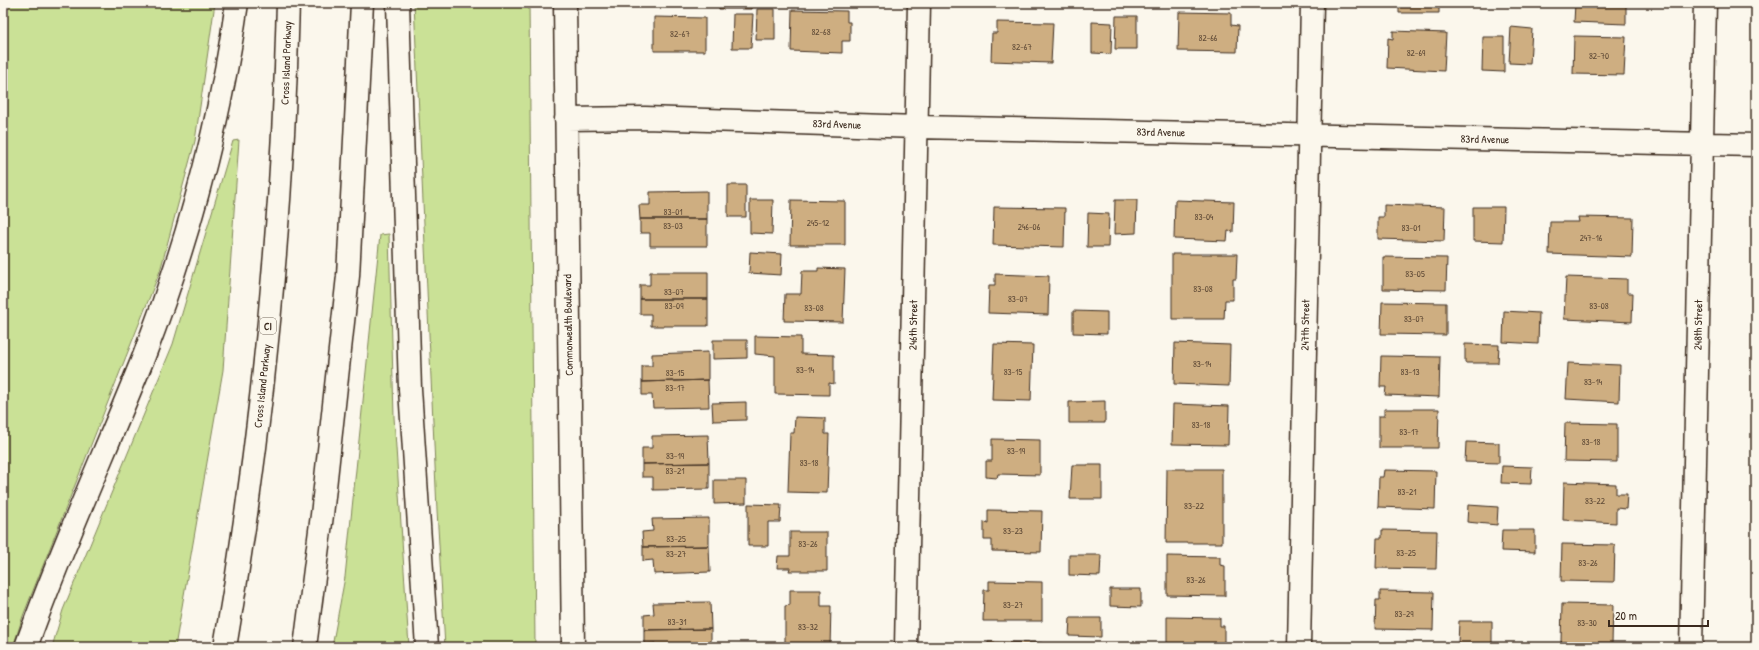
<svg xmlns="http://www.w3.org/2000/svg" width="1759" height="650" viewBox="0 0 1759 650" font-family="'Patrick Hand',sans-serif">
  <style>
    .green { fill: #cae196; stroke: #82865a }
    .building { fill: #ceae81; stroke: #3b2a1e }
    .lines { fill: none; stroke-linecap: round; stroke-linejoin: round }
    .minor-casing { stroke: #3b2a1e; stroke-width: 25 }
    .highway-casing { stroke: #3b2a1e; stroke-width: 25 }
    .minor { stroke: #fbf7ec; stroke-width: 22 }
    .highway { stroke: #fbf7ec; stroke-width: 22 }
    .labels { text-anchor: middle; dominant-baseline: central; stroke-width: 3; stroke-linejoin: round; paint-order: stroke }
    .number-label { font-size: 9px; fill: #604b37 }
    .shield { fill: #fbf7ec; stroke: #75685c; stroke-width: 1 }
    .shield-label { font-size: 10px; font-weight: bold; fill: #3b2a1e }
    .street-label { font-size: 11px; fill: #3b2a1e; stroke: #fbf7ec }
  </style>
  <rect width="100%" height="100%" fill="#fbf7ec"/>
  <filter id="ink" filterUnits="userSpaceOnUse"><feTurbulence type="fractalNoise" baseFrequency=".025" numOctaves="2"/><feDisplacementMap in="SourceGraphic" scale="8" xChannelSelector="R" yChannelSelector="G"/><feConvolveMatrix kernelMatrix="1 2 1 2 8 2 1 2 1" color-interpolation-filters="sRGB"/></filter>
  <g filter="url(#ink)">
    <path class="green" d="M3,3H215L195,141L160,271L23,616L13,647H3Z
      M414,3H529L535,647H445L437,510Z
      M239,140L223,370L175,647H52L63,610L173,344L233,141Z
      M389,234L394,417L409,647H332L345,577L380,235Z"/>
    <path class="building" d="M719,3H752L751,9H719Z
      M1399,3H1439V13H1399Z
      M1575,3H1626V24L1574,22Z
      M757,9H775V40H756Z
      M792,10L847,11V22H850V41H842V53L791,51Z
      M1179,12L1231,13V25L1238,26L1237,52L1178,51Z
      M733,14H753L751,48H732Z
      M1116,16H1137V49H1115Z
      M654,17L705,18V51H654Z
      M997,22L1053,23L1051,63L991,61L992,33H997Z
      M1092,22L1112,23L1111,54L1092,53Z
      M1511,27L1532,29L1530,64L1509,63Z
      M1393,31L1446,33L1444,71L1387,68L1388,38L1393,39Z
      M1574,36L1626,37L1624,75L1573,74Z
      M1483,37H1504V72L1482,71Z
      M728,185H746V217H728Z
      M707,191V219H640L639,205H650V192Z
      M750,200H773L772,234L750,233Z
      M791,200L845,201V245H790Z
      M1115,200H1137L1136,233L1114,234Z
      M1175,200L1234,202L1233,232L1228,231L1227,241L1174,239Z
      M1384,205L1445,207L1444,241L1378,239V217H1384Z
      M994,207L1065,208L1064,247L993,245Z
      M1473,207H1504L1503,242L1473,241Z
      M1088,213L1109,214L1108,247H1087Z
      M1578,217L1633,218L1632,257L1549,254L1550,222H1579Z
      M640,219H707V246H650V233H640Z
      M750,252L782,254L781,275L749,273Z
      M1172,254H1237L1236,279H1233V300H1225L1224,319H1172Z
      M1383,257L1447,258L1446,290L1383,289Z
      M818,268L845,269L843,322L784,321L785,294H801L802,271H818Z
      M650,272H708V299H640V285H650Z
      M995,274L1049,276L1048,315L988,313L989,285H995Z
      M1566,277L1627,279V293H1633L1632,322L1564,319Z
      M640,299H708V326H651V314H640Z
      M1382,302L1446,303V335L1381,334Z
      M1073,311L1107,312V334L1073,333Z
      M1504,311L1539,313L1538,344L1503,342Z
      M755,336L801,337V354L834,355V384L829,383V395L775,394V356L755,354Z
      M713,340H747V358L713,359Z
      M1175,343L1230,345L1229,386L1174,384Z
      M994,344L1033,345L1031,401L992,400Z
      M1465,344L1499,345L1498,363H1465Z
      M708,352V380L642,382V366H652V354Z
      M1381,356L1440,357L1439,397L1385,395L1386,387H1380Z
      M1568,363L1620,365L1619,402L1566,399Z
      M708,380L709,407L653,408L652,395H642V382Z
      M1105,401V423H1069V402Z
      M746,402V420L713,421L712,403Z
      M1173,404L1229,406L1228,445L1172,444Z
      M1384,409H1439L1438,448H1379V416H1384Z
      M795,417L825,418V434H829L827,493L788,492L790,433H794Z
      M1565,423L1617,424V462L1564,461Z
      M708,435L709,463L642,464V448H652V436Z
      M992,439L1040,440V475L998,474L997,478L986,477V461H992Z
      M1466,442L1499,443V463L1465,462Z
      M709,463V489L653,490V477H642V464Z
      M1072,465H1102V499H1070Z
      M1502,466L1532,467L1531,484L1501,483Z
      M1167,469H1222V543H1166Z
      M1384,470L1436,471L1435,509L1378,507L1379,477H1383Z
      M714,480H746V503L714,504Z
      M1564,482L1616,484V494H1627L1626,509L1616,508V523L1563,520Z
      M748,504L781,505L780,522H768V546H748Z
      M1468,505L1498,507L1497,525L1467,522Z
      M988,510L1042,511L1041,552L992,551V540H984V522L988,523Z
      M709,518V546L643,547L642,532L653,531L652,519Z
      M1382,530L1437,531L1436,569L1376,568L1377,538H1382Z
      M1502,530H1535V552L1501,551Z
      M790,532H827V571H789L790,568H777L778,556H790Z
      M1562,544L1615,545L1614,582L1561,581Z
      M709,546L710,572L654,574L653,560L643,561V547Z
      M1069,555H1101L1100,576L1069,575Z
      M1167,556L1220,557V565L1225,566V596L1167,595Z
      M989,581L1042,582V621H983L984,590H989Z
      M1110,589H1141V607L1110,606Z
      M790,590H821V606H831L830,647H785V606L790,605Z
      M1380,591L1434,592L1433,630L1375,629L1376,600H1380Z
      M710,602L711,629L644,630V615L654,614L653,603Z
      M1562,604L1613,605L1612,643L1561,642Z
      M1167,617L1220,618V626H1224V647H1167Z
      M1070,618H1101V637L1069,636Z
      M1459,621H1492V644H1458Z
      M711,629V647H655V643L644,644V630Z
      M988,642L1042,643L1041,647H988Z"/>
    <g class="lines">
      <g class="minor-casing">
        <path id="minor" d="M565,3L573,647
          M566,119L645,118L917,127L1756,145
          M906,647L919,3
          M1299,647L1312,3
          M1691,647L1705,3"/>
      </g>
      <g class="highway-casing">
        <path id="highway" d="M398,3L410,389L427,647
          M26,647C61,548 105,453 144,356C188,242 220,123 237,3
          M225,647C262,435 283,219 288,3
          M305,647L322,515L348,276L362,3"/>
      </g>
      <use href="#minor" class="minor"/>
      <use href="#highway" class="highway"/>
    </g>
  </g>
  <g class="labels">
    <g class="number-label">
      <text x="821" y="32">82-68</text>
      <text x="680" y="34">82-67</text>
      <text x="1208" y="38">82-66</text>
      <text x="1022" y="47">82-67</text>
      <text x="1416" y="53">82-69</text>
      <text x="1599" y="56">82-70</text>
      <text x="673" y="212">83-01</text>
      <text x="1204" y="217">83-04</text>
      <text x="818" y="223">245-12</text>
      <text x="673" y="226">83-03</text>
      <text x="1029" y="227">246-06</text>
      <text x="1411" y="228">83-01</text>
      <text x="1591" y="238">247-16</text>
      <text x="1415" y="274">83-05</text>
      <text x="1203" y="289">83-08</text>
      <text x="674" y="292">83-07</text>
      <text x="1018" y="299">83-07</text>
      <text x="674" y="306">83-09</text>
      <text x="1599" y="306">83-08</text>
      <text x="814" y="308">83-08</text>
      <text x="1414" y="319">83-07</text>
      <text x="1202" y="364">83-14</text>
      <text x="805" y="370">83-14</text>
      <text x="1013" y="372">83-15</text>
      <text x="1410" y="372">83-13</text>
      <text x="675" y="373">83-15</text>
      <text x="1593" y="382">83-14</text>
      <text x="675" y="388">83-17</text>
      <text x="1201" y="425">83-18</text>
      <text x="1409" y="432">83-17</text>
      <text x="1591" y="442">83-18</text>
      <text x="1016" y="451">83-19</text>
      <text x="675" y="456">83-19</text>
      <text x="809" y="463">83-18</text>
      <text x="675" y="471">83-21</text>
      <text x="1407" y="492">83-21</text>
      <text x="1595" y="501">83-22</text>
      <text x="1194" y="506">83-22</text>
      <text x="1013" y="531">83-23</text>
      <text x="676" y="539">83-25</text>
      <text x="808" y="544">83-26</text>
      <text x="1406" y="553">83-25</text>
      <text x="676" y="554">83-27</text>
      <text x="1588" y="563">83-26</text>
      <text x="1196" y="580">83-26</text>
      <text x="1013" y="605">83-27</text>
      <text x="1404" y="614">83-29</text>
      <text x="677" y="622">83-31</text>
      <text x="1587" y="623">83-30</text>
      <text x="808" y="627">83-32</text>
    </g>
    <rect class="shield" x="260" y="318" width="16" height="16" rx="3"/>
    <g class="shield-label">
      <text x="268" y="326">CI</text>
    </g>
    <g class="street-label">
      <text transform="translate(286 63) rotate(-88)">Cross Island Parkway</text>
      <text transform="translate(837 124) rotate(2)">83rd Avenue</text>
      <text transform="translate(1161 132) rotate(1)">83rd Avenue</text>
      <text transform="translate(1485 139) rotate(1)">83rd Avenue</text>
      <text transform="translate(568 325) rotate(-91)">Commonwealth Boulevard</text>
      <text transform="translate(913 325) rotate(-89)">246th Street</text>
      <text transform="translate(1305 325) rotate(-89)">247th Street</text>
      <text transform="translate(1698 325) rotate(-89)">248th Street</text>
      <text transform="translate(262 386) rotate(-84)">Cross Island Parkway</text>
    </g>
  </g>
  <rect width="1759" height="650" fill="none" stroke="#fbf7ec" stroke-width="16"/>
  <rect x="8" y="8" width="1743" height="634" fill="none" stroke="#3b2a1e" stroke-width="1.5" filter="url(#ink)"/>
  <path d="M1609 620v6h99v-6" fill="none" stroke="#3b2a1e" stroke-width="2"/>
  <text x="1615" y="620" font-size="12" fill="#3b2a1e" stroke="#fbf7ec" stroke-width="3" paint-order="stroke">20 m</text>
</svg>
